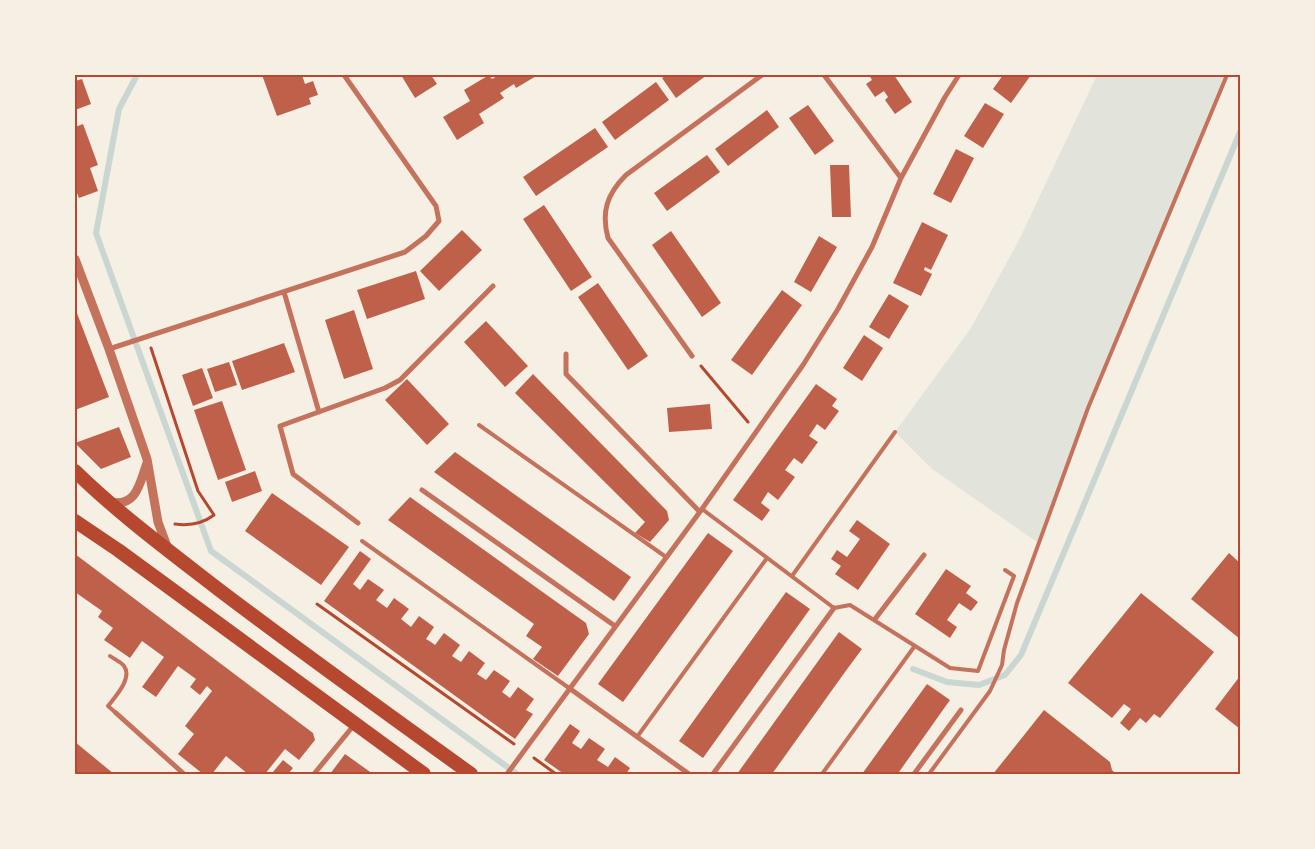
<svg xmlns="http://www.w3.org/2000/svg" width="1315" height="849" viewBox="0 0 1315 849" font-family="'PT Sans Narrow',sans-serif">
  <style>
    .green { fill: #e2e4dc }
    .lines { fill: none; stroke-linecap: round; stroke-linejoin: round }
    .stream { stroke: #c9d6d2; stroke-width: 6 }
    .building { fill: #bf614a }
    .path { stroke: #b5482f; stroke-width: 3 }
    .service { stroke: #c5725c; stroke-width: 4 }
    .minor { stroke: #c5725c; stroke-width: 5 }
    .tertiary { stroke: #c5725c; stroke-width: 9 }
    .trunk { stroke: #b5482f; stroke-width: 14 }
    .neatline { fill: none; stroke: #b5482f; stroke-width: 2 }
  </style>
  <rect width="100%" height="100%" fill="#f6efe4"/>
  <path class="green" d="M1097,75H1227L1088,408L1037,542L932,469L895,432L971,328L1019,240Z"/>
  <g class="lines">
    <path class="stream" d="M137,75L119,109L96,233L211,551L517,774
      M913,669L947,682L979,685L1005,675L1021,655L1240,132"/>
  </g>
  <path class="building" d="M262,75H302L305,84L313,81L318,95L309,98L311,104L277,116Z
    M401,75H431L437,84L415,98Z
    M489,75L492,79L499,75H538L516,88L514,84L500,93L504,98L479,114L484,123L457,140L443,117L470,101L464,90Z
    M667,75H707L676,98L662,78Z
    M869,75H894L912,102L895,114L885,100L888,97L884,91L875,97L866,84L872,80Z
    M1003,75H1031L1011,103L993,89Z
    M82,79L91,104L75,110V81Z
    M656,82L669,100L615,140L602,122Z
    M985,103L1004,114L983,148L964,136Z
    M808,105L834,141L815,155L789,118Z
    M767,110L779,127L728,166L715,149Z
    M83,124L98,165L90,168L98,191L79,198L75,188V127Z
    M595,128L608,147L536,196L523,177Z
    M956,149L974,158L951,203L933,194Z
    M707,155L720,172L667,211L654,193Z
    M830,165H849L851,217H832Z
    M544,205L592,277L571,291L523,219Z
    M922,222L948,235L931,270L925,267L924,270L932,274L921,296L893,283Z
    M462,230L482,250L439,291L420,271Z
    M671,231L721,303L702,317L652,245Z
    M819,236L837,247L811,292L794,282Z
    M416,271L425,299L367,319L357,290Z
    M598,283L648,356L628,370L578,297Z
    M782,290L802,305L752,375L731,360Z
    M889,294L909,306L889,339L869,327Z
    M75,308L109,397L75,410Z
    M354,310L373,369L344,379L325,320Z
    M486,321L528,366L505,387L464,342Z
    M864,335L883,348L862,381L843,368Z
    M284,343L295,372L242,390L232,361Z
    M229,362L237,385L215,392L207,369Z
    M202,368L213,398L193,406L182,375Z
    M533,374L667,511L669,520L650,542L635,533L645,522L515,393Z
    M407,379L449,424L427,445L385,400Z
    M816,384L837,399L832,406L839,411L825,430L817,424L809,436L818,442L802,464L794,458L785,470L795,477L778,500L768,492L761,503L770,510L762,521L733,500Z
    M222,401L246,470L218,480L194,410Z
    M710,404L712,429L669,432L667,408Z
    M119,427L131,457L101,469L75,443Z
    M455,452L631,577L614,601L434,472Z
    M255,471L262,491L232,502L225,482Z
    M272,493L349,547L321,585L245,531Z
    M410,497L586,623L589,634L558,676L533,659L542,647L526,636L534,624L388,520Z
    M857,520L890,544L858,590L835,574L841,566L831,559L837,550L847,557L860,539L849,531Z
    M708,533L733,551L623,702L598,684Z
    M360,551L371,559L353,584L360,590L368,579L384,590L376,600L387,608L394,598L409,609L401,619L411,627L419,616L434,627L426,639L431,642L435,645L444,633L460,645L452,656L461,662L469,651L485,663L477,674L486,680L494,670L510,681L502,692L510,698L518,687L534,699L526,710L533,714L515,739L324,601Z
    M1229,553L1240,563V639L1191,599Z
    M75,554L313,733L315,740L299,760L285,749L265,774H248L226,756L212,774H203L178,754L194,734L185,726L212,691L207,686L200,695L190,687L196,679L178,666L156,697L142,687L164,657L142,641L130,658L104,640L113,628L98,617L102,611L75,592Z
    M946,569L971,586L966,593L978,602L971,611L959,603L947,620L957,627L950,638L915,614Z
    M786,592L810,609L703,758L679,741Z
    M1141,593L1214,652L1160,718L1154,714L1146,723L1140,718L1129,731L1120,723L1131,709L1124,704L1112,718L1068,683Z
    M839,632L862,649L845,672L772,774H737Z
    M1240,676V729L1215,709Z
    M927,684L950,700L899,772L862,774Z
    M1044,710L1110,762L1112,770L1116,774H993Z
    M570,724L580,731L572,743L581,749L589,738L605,749L597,760L608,767L615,757L630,768L626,774H564L544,760Z
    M75,742L114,774H75Z
    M345,754L373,774H330Z
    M283,760L293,768L288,774H276L273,772Z"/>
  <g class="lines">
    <path class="path" d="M151,348L198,491L214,515C202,524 189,526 175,524
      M701,366L748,422
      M317,604L514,744
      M534,758L556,774"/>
    <path class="service" d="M479,425L666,557
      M702,509L834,608L850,605L950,668L978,671L1014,576L1005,570
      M362,541L569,688
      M792,576L895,432
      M110,656C114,659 121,662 124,666C133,678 115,697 108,706L116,713
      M637,737L767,558
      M822,774L914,647
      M929,774L990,691L1002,665L1004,650L1017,603L1088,408L1227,75"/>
    <path class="minor" d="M824,75L901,178
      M284,292L319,412
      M109,349L405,252L426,236L439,221L436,206L344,75
      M566,354V374L699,511
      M692,356L608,238C601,212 607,194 626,175L762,75
      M422,490L615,626
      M358,523L293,474L280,426L385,388L400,380L493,286
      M875,619L924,555
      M569,688L689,774
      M116,713L184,774
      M314,774L354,725
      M507,774L702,509L803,365L838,309L872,247L901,178L945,97L959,75
      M713,774L834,608
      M914,774L961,710"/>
    <path class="tertiary" d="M75,259L109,349L147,459L158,522L168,549
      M110,502C137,508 140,482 147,463"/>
    <path class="trunk" d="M75,471C119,514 169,551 218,589C301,652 386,713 471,774
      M75,521L118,550L424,774"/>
  </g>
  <rect width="1315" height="849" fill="none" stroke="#f6efe4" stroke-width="152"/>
  <rect x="76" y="76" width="1163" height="697" class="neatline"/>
</svg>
